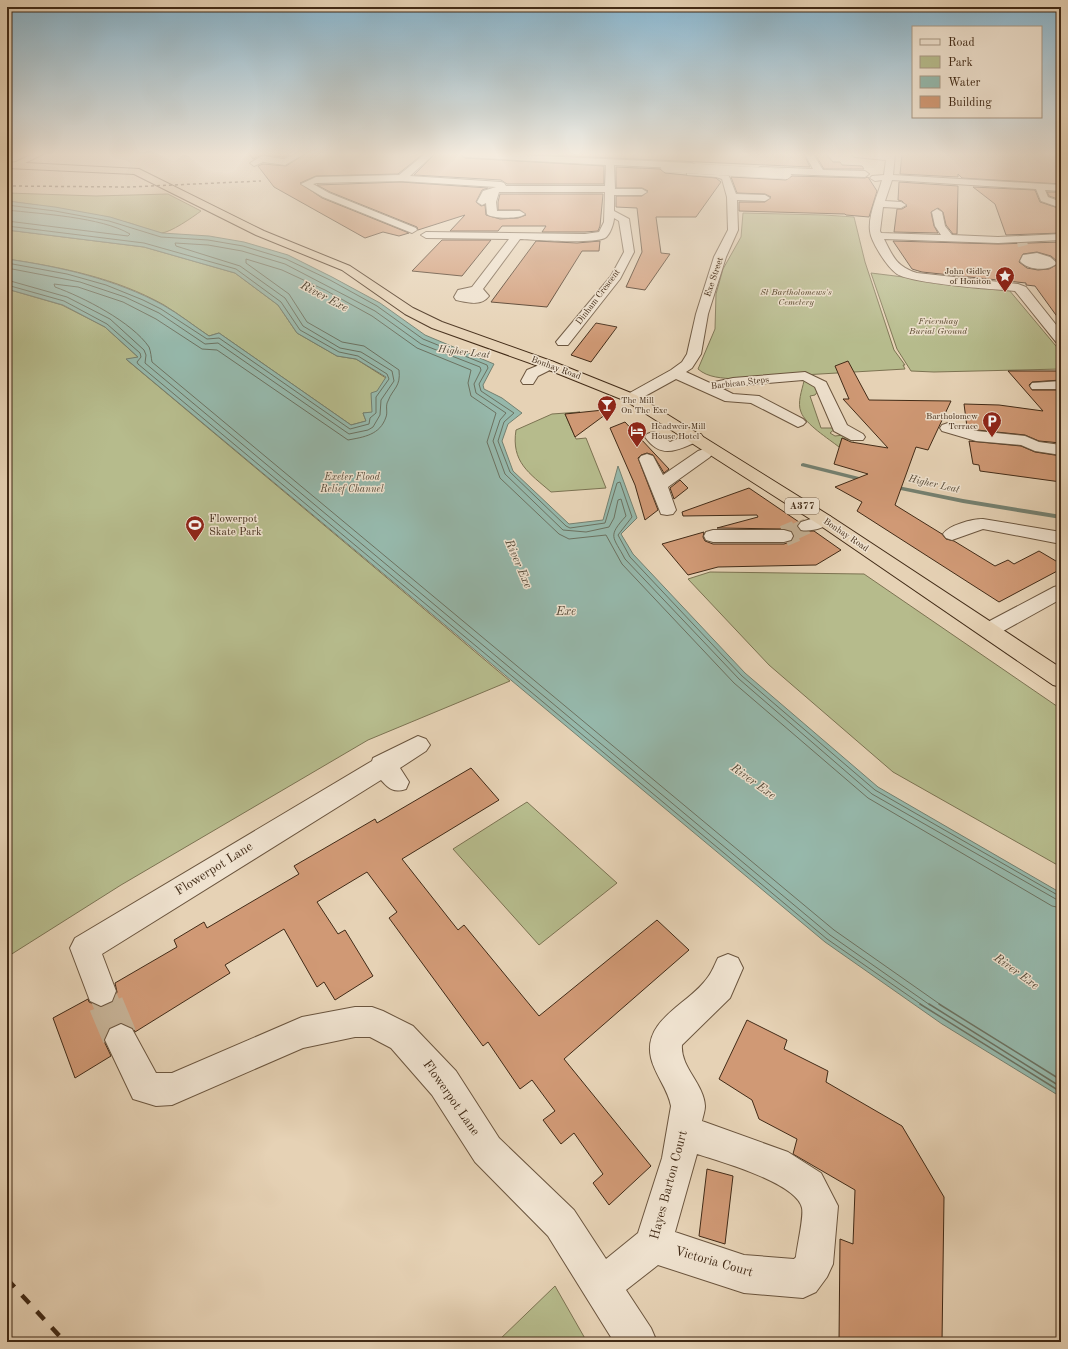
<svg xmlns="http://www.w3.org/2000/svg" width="1068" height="1349" viewBox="0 0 1068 1349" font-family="'Old Standard TT',serif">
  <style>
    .green { fill: #b6bb8c; stroke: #7c7352 }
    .water { fill: #96b8ab; stroke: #748070 }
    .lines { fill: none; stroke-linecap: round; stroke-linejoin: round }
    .shore-far1 { stroke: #6c7261; stroke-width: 1 }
    .shore { stroke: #6c7261; stroke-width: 1.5 }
    .stream { fill: #748070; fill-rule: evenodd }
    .building { fill: #d09975; stroke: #422b17; fill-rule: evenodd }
    .minor-tunnel-far4 { stroke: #c5b195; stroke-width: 10; stroke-dasharray: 10 5; stroke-linecap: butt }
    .minor-tunnel-far3 { stroke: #c5b195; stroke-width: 16; stroke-dasharray: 16 8; stroke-linecap: butt }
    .minor-tunnel-far2 { stroke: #c5b195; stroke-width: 21; stroke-dasharray: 21 10; stroke-linecap: butt }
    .minor-tunnel-far1 { stroke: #c5b195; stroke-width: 27; stroke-dasharray: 27 14; stroke-linecap: butt }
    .minor-tunnel { stroke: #c5b195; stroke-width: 35; stroke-dasharray: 35 18; stroke-linecap: butt }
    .minor-casing { stroke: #6b553e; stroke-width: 2 }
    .highway-casing { stroke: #422b17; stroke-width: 2 }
    .minor { fill: #efe2cf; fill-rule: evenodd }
    .highway { fill: #e6d2b5; fill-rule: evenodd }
    .rail-far1 { stroke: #422b17; stroke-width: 1.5; stroke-dasharray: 3 3; stroke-linecap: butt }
    .rail { stroke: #422b17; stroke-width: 4.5; stroke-dasharray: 11 11; stroke-linecap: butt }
    .minor-bridge-casing { stroke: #6b553e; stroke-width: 10; stroke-linecap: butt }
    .minor-bridge { stroke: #efe2cf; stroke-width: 10 }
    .labels { text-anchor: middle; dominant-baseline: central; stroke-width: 3; stroke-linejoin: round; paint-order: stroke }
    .far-poi-label { font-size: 9px; fill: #422b17; stroke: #efe2cf; text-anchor: end }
    .far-street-label { font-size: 9px; fill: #422b17; stroke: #efe2cf }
    .far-park-label { font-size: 9px; font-style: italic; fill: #59482e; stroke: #efe2cf }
    .far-water-label { font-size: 10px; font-style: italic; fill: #534735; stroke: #efe2cf }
    .shield { fill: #efe2cf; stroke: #76624e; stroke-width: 1 }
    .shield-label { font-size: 10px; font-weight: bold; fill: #422b17 }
    .poi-label { font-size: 11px; fill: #422b17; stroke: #efe2cf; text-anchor: start }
    .water-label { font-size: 12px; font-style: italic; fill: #534735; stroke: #efe2cf }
    .near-street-label { font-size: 13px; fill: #422b17; stroke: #efe2cf }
  </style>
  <rect width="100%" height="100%" fill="#e6d2b5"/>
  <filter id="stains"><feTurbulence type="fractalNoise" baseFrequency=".005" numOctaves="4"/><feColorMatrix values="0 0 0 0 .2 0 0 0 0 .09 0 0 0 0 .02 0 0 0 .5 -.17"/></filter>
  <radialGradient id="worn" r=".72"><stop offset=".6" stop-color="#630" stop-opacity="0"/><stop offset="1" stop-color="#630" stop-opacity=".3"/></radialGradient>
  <path class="green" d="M8,193L96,196L168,194L201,211C193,217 170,233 161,233C148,232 137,224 125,222C86,213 47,206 7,201Z
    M743,213L824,215L854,217L865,262L894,350L905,365H903L905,369L735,379C723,378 708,378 698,369L715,329L716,294L723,269L741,237Z
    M7,230L144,247L235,273L278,305L297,333L337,356L356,359L386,378L372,413H363L366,421L351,425L219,333L209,336C194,326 179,314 164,305C116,278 61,267 7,259Z
    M871,273L1009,290L1061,352V369L934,372L911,371L897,349Z
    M7,289L62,305L105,327L138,357L127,360L510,681L368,740L121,885L7,957Z
    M804,381L814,385L818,391L815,395L810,396L821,428H836L830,433L835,436L844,435L854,437V441L842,438L839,447C829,439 805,424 801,412C797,403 802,390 804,381Z
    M580,412L565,414L576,439L586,438L606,488L551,492C529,473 511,462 516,430L552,414Z
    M710,572L864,574L1061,709V867L893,772L769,665L688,579Z
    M527,802L617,883L539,945L453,849Z
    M555,1286L587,1342H497Z"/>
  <path class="water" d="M7,201L55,207L110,217L162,233L209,236L244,242L288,255L332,277L380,303L425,335L494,364L483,385L484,389L502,398L522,413L508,424L502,441L513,471L569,524L603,520L618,466L637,518L621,534L633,554L745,673L878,787L1061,893V1097L942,1024L825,942L126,359L138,357L105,327L63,305L7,289V259C61,267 115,279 163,305C179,314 194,326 209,336L219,333L351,425L366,421L363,413L372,412L371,393L377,391L386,377L356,359L337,356L297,333L278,305L235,273L144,247L7,230Z"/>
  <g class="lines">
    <path class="shore-far1" d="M7,205L55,211L109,221L161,237L208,240L243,246L286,259L330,280L377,306L423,339L487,365L488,368L479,384L481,391L514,413L504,422L498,441L510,472L566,526L570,528L605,523L617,483L620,482L632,517L618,535L630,557L742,676L875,790L1061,897
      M7,210C41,214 101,217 130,234L128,236L7,221
      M7,226L144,243L236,269L281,302L300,330L339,352L358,356L387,374L389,379L376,397V413L370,418L369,424L350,429L219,338L207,339L161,309L143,300L106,285L67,274L7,263
      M7,268L80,282L125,297L159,313L205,344L218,343L349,434L368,430L373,427L380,415L381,400L394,381L392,371L361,352L340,348L303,326L285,298L240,266L176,246L175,243L208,245L242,251L285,264L375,311L421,344L480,367L481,370L474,384L476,393L506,413L500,420L493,441L505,474L563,530L586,532L609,527L614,518L618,500L621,499L626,516C607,537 613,536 625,559L739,679L872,794L1061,902
      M7,280L67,297L110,319L144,350L146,355L145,363L830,935L930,1005
      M7,285L64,301L107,324L140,353L141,357L137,362L138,364L827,939L922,1005
      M941,1005L834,930L152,362C151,357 151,352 149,347C132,322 83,297 55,287L54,284L78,287L123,302L156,319L202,349L217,350L348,440C364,437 380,435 386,417C388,412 385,406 388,401C393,388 401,387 399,370L364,346L342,342L307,322L289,294L246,263V259L282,270L325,290L372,316L417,348L471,370L468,383L471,396L496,413L487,442L500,478L559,534L569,539L606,535L622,564L734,683L868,798L1052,906L1061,908"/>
    <path class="shore" d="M920,1004L1061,1092
      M929,1004L1061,1087
      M939,1004L1061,1080"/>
    <path class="stream" d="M803,463L867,479L868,480L865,482L801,466V464Z
      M893,485L963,499L1061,515V519L963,503L891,488V486Z"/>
  </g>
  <path class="building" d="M249,154H291L284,157L262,155L253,159Z
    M305,154H423L398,174L316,176L300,183L322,198L409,233L399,236L383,232L365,238L274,187L258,166L263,164L286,166Z
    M435,154H460L465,158L604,166V184H507L501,180L414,175Z
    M523,154H804L810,167Z
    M815,154H826L833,162H840L842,165L862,166L864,169H824Z
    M902,154H1061V184L962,178L958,174V177L900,174Z
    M616,167L660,169L665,173L716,178L721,182L696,217H656L661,253L670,254L645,290L626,287L642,252L637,208L616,207V196H642L648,191L642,188H616Z
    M792,176L865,178L868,177L877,191L869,217L846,215L845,214L739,211V202H765L771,197L765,194L737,193L731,177L786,180Z
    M401,182L488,188L482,190L476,202L481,206L485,205L486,215L500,219L518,218L526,215L520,210H498V202L500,194H603L600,226L598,231L585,232H542L546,226H502L498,231H450L465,215L418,230L417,227L330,192L317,185Z
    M899,182L958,186L957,234H953L946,225L943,212L938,208L931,212L934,226L938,233L894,232L897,209H902L907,206L902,201L898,200Z
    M973,187L1035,190L1040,202L1061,209V233L1006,235L995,204Z
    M1047,192H1061V200L1049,196Z
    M442,240H491L462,276L412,271Z
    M536,241L577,243L600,241L599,251H582L547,307L491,302Z
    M893,241L998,244L1061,242V322L1035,286L1026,285V283L922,272L912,269ZM1037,252L1051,256L1058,262V264L1049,269L1038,270L1027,268L1019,262L1023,254Z
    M596,323L617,327L591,362L571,355Z
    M848,361L869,400L951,401L928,450L916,447L895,505L942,534L946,539L954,541L995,566L1008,560L1014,564L1039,551L1061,564V569L999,602L857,511L862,502L835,487L868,474L834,464L842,438L851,442L888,448L843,399H849L835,366Z
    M1008,371H1061V380L1032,382L1029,385L1032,390H1061V443L1039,441L1025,435L977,430L967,427L964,404L999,405L1043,411Z
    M613,409L575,437L565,414Z
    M625,422L669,469L664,473L653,455L647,453L641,455L638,458L658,510L645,520L635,485L610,428Z
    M969,441L1021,446L1035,452L1061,456V482L980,471L979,465L973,464Z
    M680,480L688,488L674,499L670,488Z
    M749,488L799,522L796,526L800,531H814L841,550L816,565L718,567L688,575L662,544L704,532L703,537L705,541L713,544H784L792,541L794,537L792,531L784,529L717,528L758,517L757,515L683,516L682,512Z
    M471,768L499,800L402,859L458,930L464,925L539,1016L657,920L689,950L564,1059L651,1166L609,1205L593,1183L603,1174L574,1133L561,1144L543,1120L555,1111L532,1080L520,1089L488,1042L483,1046L389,918L397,912L367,872L317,902L338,934L345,930L373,976L335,1000L324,982L317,987L284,929L225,965L230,973L135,1032L133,1028L122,1023L109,1028L104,1041L111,1056L75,1078L53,1018L88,999L89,1002L100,1007L113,1002L117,992L115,983L177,947L174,940L204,922L207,928L299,874L294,866L375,819L377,823Z
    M747,1020L787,1040L784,1049L828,1071L826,1082L902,1126L944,1197L942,1342H839L840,1239L853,1244L855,1190L793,1154L797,1139L759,1119L752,1100L719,1079Z
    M707,1169L733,1176L725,1244L699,1236Z"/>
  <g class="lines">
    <path class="minor-tunnel-far4" d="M1022,242L1023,246"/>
    <path class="minor-tunnel-far3" d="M794,532L807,526"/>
    <path class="minor-tunnel-far2" d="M784,536L796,531"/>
    <path class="minor-tunnel-far1" d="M101,991L107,1005"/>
    <path class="minor-tunnel" d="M106,1004L121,1040"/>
    <g class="minor-casing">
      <path id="minor" d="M32,154H43L17,167H11L10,165Z
        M294,154H304L285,165L263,162L254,166L250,163L262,156L284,159Z
        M425,154H434L410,176L501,182L504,183L506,186H605L606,165L465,157L461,154H495L692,163L696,166L692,169L614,165L615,189H642L647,192L642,195H614V211L629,219L634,252L620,279L568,345H558L556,342L611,276L624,252L619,221L614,218C614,223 610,235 605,238C592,244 537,240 520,239L483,289L489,296C481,307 466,302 456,300L454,297L458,290L472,287L509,239L426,238L421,235L426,232L585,234L599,232L604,222L605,192H499L496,202L497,211H520L525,214C520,219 492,219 487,214L486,203L482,205L477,202L483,191L496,187L401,181L317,183L313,184L329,193L416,228L417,230L412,233L323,197L301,184L316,177L399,175Z
        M805,154H813L823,170L865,171L869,174L865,177L760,173L756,170L760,167L813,169Z
        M851,154H895L893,175L1061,185V191L1045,190L1048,197L1061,202V208L1041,201L1036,189L892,180L885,201L901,202L906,205L901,208L883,207L880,231L881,233L941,235L935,226L932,212L937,209L942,212L945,226L952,235L998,237L1061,234V240L998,243L884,239C893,257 897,267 917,273L1018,284L1026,287L1061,331V343L1056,342L1015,291C992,289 913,284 897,274C887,267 871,242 870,231C868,214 878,195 882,180L875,181L870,178L872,176L884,175L886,160L855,157Z
        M690,170L718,171L729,176L736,194L765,195L770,198L765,201L737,200L738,230L726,257L708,314L701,354L692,368L686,372L710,383L733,378L805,372L826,382L847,425L863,434L865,437L863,440H851L834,431L815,387L803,380L733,386L723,389L733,394L759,396L803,419L806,422L803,425L798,427L751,403L725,401L676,379L636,401H626L624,398L626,395L671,370L682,362L687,354L696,314L714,257L728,230L727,197L722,179L716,177L687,175V171Z
        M1037,253L1050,257L1057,263C1049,272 1027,270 1020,261L1023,255Z
        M549,361L554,362L556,365L554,368L538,376L533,384H523L521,381L527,370Z
        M1061,381V389H1032L1030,386L1032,383Z
        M948,423L977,431L1025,436L1039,442L1061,445V455L1035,451L1021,445L976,441L942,431L940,428L942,425Z
        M653,432L659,434L670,442L689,434H701L703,437L701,440C679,449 662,461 645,437L647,434Z
        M704,449L710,451L712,454L710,457L668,487L676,510L673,514L667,515L661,514L639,459L641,456L647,454L653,456L663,475L698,451Z
        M824,515L830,516L833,520C827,528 810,532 801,530L798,526L801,522Z
        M983,519L1061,532V544L983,529L952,540L946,538L943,534C949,525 972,519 983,519Z
        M713,530H784L791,532L793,536L791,540L784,542H713L706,540L704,536L706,532Z
        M1061,585V599L996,635L989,637L982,635L979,630L982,625L1054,587Z
        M418,736L426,739L430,745L426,751L400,768L409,782L406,789C394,793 389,789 381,780L102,954L116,991L112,1001L101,1006L90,1001L70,948L75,938L372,761L373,758Z
        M728,954L738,958L743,968L730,998L682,1045C680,1067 704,1084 705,1106C705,1111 703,1116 702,1121L788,1152L821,1173L838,1206L833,1264L827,1277L816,1292L803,1298L744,1293L658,1265L626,1290L651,1328L657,1342H614L548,1236L475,1162L432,1095L391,1048L370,1037H355L303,1048L172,1105L156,1106L133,1099L105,1040L110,1029L121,1024L132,1029L156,1073H172L302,1017L355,1007H372L383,1011L413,1026L456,1071L499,1138L574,1210L606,1259L638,1233L662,1158L671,1106C668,1089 655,1075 651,1058C642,1019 690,1004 708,977C712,972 715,964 718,958ZM697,1154C719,1161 797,1183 802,1208C804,1217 797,1246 796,1257L794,1259L744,1255L675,1232Z"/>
    </g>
    <g class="highway-casing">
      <path id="highway" d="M7,162L139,169L264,231L350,266L413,308L442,322L554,362L636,395L830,516L1061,668V687L1053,685L818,524L626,401L544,368L432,328L405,314L342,270L256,235L134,174L7,168Z"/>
    </g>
    <use href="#minor" class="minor"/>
    <use href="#highway" class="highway"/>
    <path class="rail-far1" d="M7,186L129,187L261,181"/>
    <path class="rail" d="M7,1279L65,1342"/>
    <g class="minor-bridge-casing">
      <path id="minor-bridge" d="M666,167L786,174"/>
    </g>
    <use href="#minor-bridge" class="minor-bridge"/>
  </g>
  <linearGradient id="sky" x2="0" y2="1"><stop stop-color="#87b6d0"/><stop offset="0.45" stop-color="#f4ebde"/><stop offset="1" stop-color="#f4ebde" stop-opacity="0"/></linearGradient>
  <rect width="1068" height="343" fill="url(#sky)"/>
  <defs>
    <g id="sight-pin" transform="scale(1)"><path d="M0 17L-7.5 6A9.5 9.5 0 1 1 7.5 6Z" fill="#8f2418" stroke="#efe2cf"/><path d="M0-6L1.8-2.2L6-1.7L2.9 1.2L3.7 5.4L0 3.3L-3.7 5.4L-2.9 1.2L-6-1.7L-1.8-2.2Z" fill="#fff"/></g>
    <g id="bar-pin" transform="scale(1)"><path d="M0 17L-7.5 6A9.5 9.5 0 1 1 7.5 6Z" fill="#8f2418" stroke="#efe2cf"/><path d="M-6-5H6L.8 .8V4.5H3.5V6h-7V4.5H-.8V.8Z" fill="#fff"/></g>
    <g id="parking-pin" transform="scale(1)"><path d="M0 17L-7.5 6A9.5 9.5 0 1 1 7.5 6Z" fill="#8f2418" stroke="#efe2cf"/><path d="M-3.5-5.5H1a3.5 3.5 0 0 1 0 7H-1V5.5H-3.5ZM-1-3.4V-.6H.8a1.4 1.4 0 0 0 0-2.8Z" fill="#fff"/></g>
    <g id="hotel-pin" transform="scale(1)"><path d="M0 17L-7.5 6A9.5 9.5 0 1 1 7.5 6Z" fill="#8f2418" stroke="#efe2cf"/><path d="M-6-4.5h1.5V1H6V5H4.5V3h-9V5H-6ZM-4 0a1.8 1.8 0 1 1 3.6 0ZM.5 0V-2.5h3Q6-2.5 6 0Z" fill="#fff"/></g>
    <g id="stadium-pin" transform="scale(1)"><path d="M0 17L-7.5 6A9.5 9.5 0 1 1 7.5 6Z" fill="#8f2418" stroke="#efe2cf"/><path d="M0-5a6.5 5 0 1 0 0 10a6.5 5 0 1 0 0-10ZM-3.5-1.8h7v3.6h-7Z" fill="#fff"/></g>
  </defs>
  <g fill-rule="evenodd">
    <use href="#sight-pin" x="1005" y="276"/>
    <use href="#bar-pin" x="607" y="405"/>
    <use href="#parking-pin" x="992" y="421"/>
    <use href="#hotel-pin" x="637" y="431"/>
    <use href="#stadium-pin" x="195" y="525"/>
  </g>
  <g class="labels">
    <g class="far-poi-label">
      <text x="991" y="271">John Gidley<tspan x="991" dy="10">of Honiton</tspan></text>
      <text x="621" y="400" text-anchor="start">The Mill<tspan x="621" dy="10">On The Exe</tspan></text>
      <text x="978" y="416">Bartholomew<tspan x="978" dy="10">Terrace</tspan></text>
      <text x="651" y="426" text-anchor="start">Headweir Mill<tspan x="651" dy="10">House Hotel</tspan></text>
    </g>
    <g class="far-street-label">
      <text transform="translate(714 277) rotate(-71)">Exe Street</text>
      <text transform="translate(598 297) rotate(-53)">Dinham Crescent</text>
      <text transform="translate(556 368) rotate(20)">Bonhay Road</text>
      <text transform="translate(740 383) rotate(-7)">Barbican Steps</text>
      <text transform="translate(846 535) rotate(34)">Bonhay Road</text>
    </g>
    <g class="far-park-label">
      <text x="796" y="292">St Bartholomews's<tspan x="796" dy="10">Cemetery</tspan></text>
      <text x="938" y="321">Friernhay<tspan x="938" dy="10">Burial Ground</tspan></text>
    </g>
    <g class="far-water-label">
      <text transform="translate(464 352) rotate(7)">Higher Leat</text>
      <text x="352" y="477">Exeter Flood<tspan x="352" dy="12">Relief Channel</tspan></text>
      <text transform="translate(934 484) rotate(13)">Higher Leat</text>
    </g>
    <rect class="shield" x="785" y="498" width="34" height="16" rx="3"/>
    <g class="shield-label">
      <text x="802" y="506">A377</text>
    </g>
    <g class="poi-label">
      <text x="209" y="519">Flowerpot<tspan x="209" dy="13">Skate Park</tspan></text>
    </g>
    <g class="water-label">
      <text transform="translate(324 297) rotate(28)">River Exe</text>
      <text transform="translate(518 564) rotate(67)">River Exe</text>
      <text x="566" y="612">Exe</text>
      <text transform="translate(753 782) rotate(36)">River Exe</text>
      <text transform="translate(1016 972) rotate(36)">River Exe</text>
    </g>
    <g class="near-street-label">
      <text transform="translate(214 869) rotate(-32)">Flowerpot Lane</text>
      <text transform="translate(451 1098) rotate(55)">Flowerpot Lane</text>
      <text transform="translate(669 1185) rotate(-75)">Hayes Barton Court</text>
      <text transform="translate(714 1262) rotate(16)">Victoria Court</text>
    </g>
  </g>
  <rect width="1068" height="1349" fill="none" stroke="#e6d2b5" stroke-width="24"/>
  <rect x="8" y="8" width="1052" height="1333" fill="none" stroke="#422b17" stroke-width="2"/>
  <rect x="12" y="12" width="1044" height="1325" fill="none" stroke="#422b17"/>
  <rect x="912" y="26" width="130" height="92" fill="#efe2cf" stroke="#aa9985"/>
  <rect x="920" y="39" width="20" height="6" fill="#efe2cf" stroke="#aa9985"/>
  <text x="948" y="46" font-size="12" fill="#422b17">Road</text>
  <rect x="920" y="56" width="20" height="12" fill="#b6bb8c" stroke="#aa9985"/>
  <text x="948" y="66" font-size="12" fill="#422b17">Park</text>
  <rect x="920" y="76" width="20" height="12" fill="#96b8ab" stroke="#aa9985"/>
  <text x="948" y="86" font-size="12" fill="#422b17">Water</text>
  <rect x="920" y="96" width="20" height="12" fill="#d09975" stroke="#aa9985"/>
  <text x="948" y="106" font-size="12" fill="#422b17">Building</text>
  <rect width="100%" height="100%" filter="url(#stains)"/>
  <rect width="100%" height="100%" fill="url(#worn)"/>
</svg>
